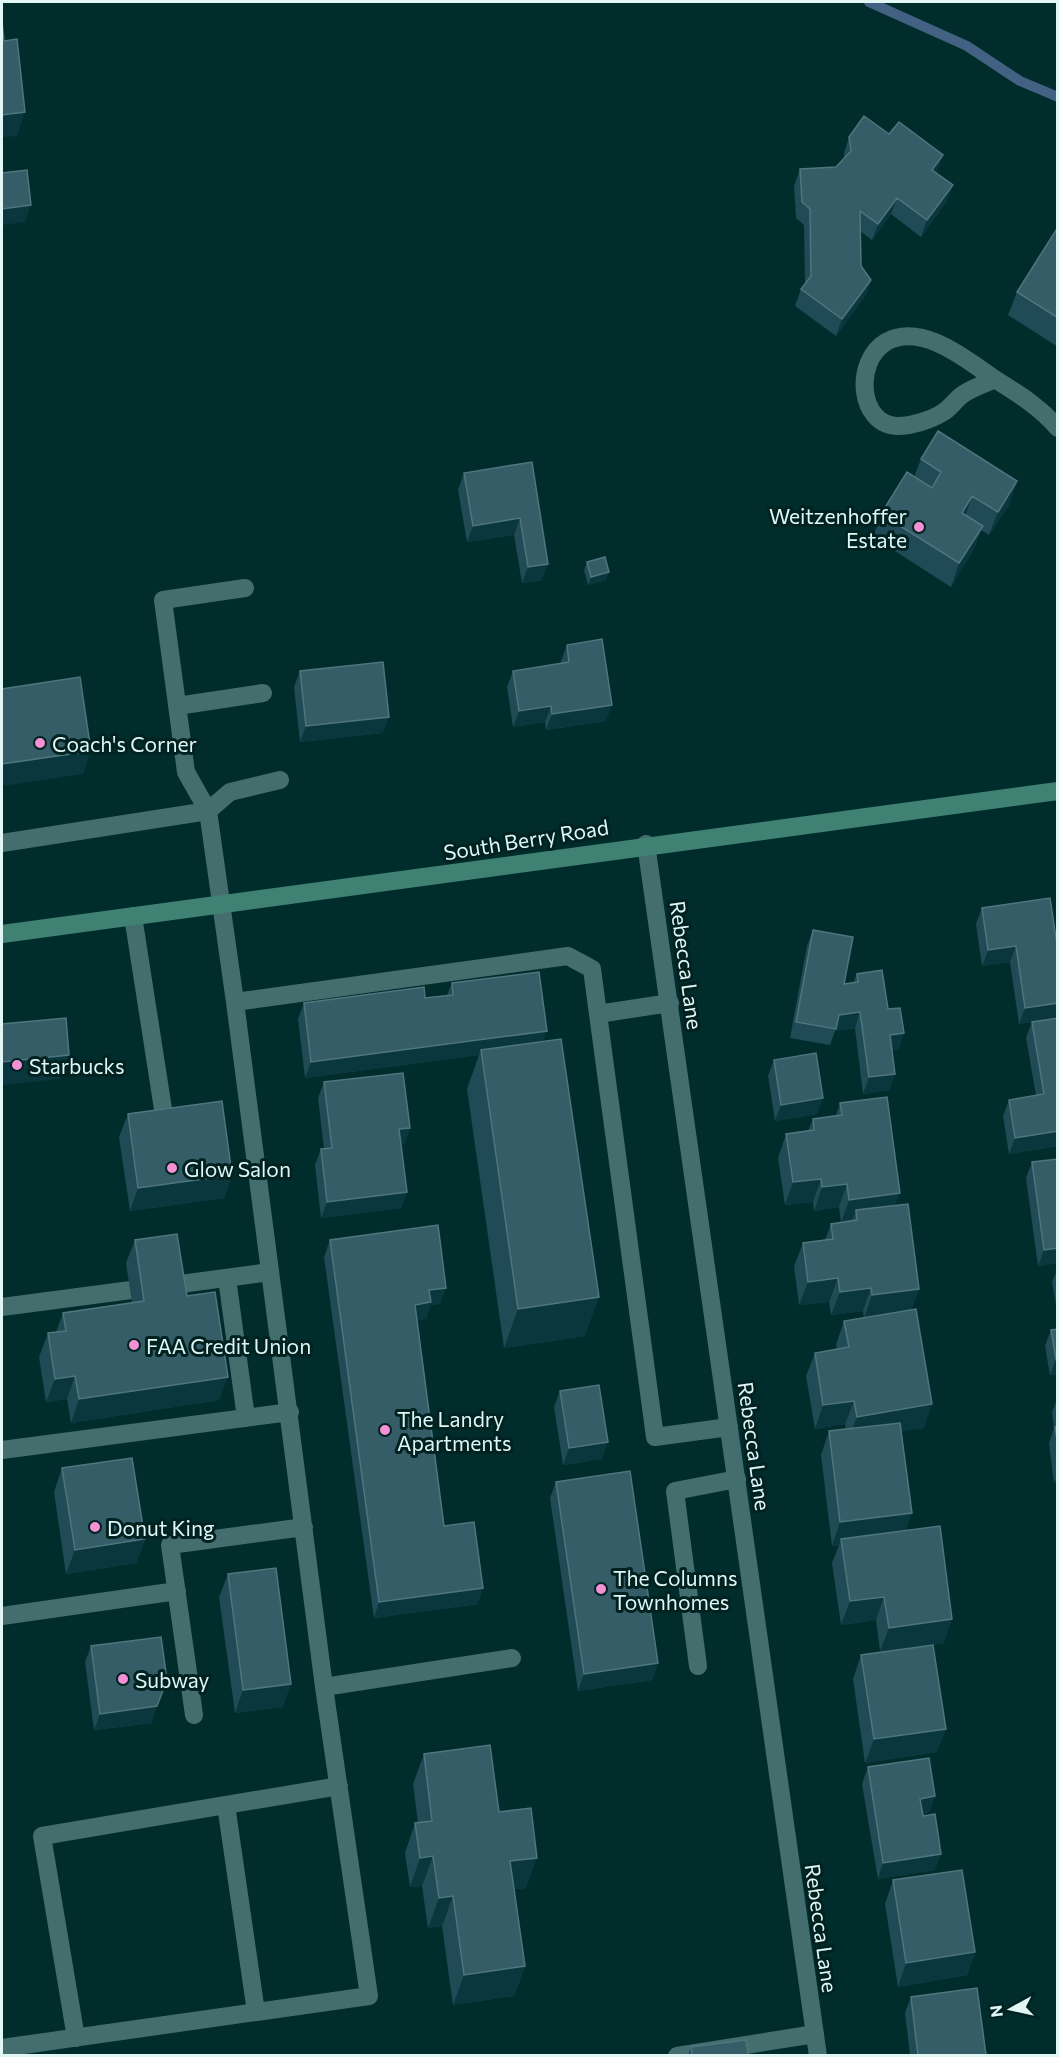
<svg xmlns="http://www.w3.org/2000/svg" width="1059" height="2057" viewBox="0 0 1059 2057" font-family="Commissioner,sans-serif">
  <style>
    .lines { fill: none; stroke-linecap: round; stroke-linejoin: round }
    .stream { stroke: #436183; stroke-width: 10 }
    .lane { stroke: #446e6d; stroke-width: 18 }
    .street { stroke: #446e6d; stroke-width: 18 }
    .secondary { stroke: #3f8273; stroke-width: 18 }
    .wall { fill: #1f4a56 }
    .shaded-wall { fill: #0a373e }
    .building { fill: #345d67; stroke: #4f757e; stroke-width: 1.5 }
    .poi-dot { fill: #f491d4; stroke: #012221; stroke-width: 2 }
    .labels { text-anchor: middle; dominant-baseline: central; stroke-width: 6; stroke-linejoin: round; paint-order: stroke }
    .poi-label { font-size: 21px; fill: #e0f7f6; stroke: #012221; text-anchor: start }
    .street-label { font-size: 21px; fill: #e0f7f6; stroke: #012221 }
  </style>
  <rect width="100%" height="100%" fill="#002d2c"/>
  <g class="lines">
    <path class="stream" d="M869,2L967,46L1020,81L1058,97"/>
    <path class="lane" d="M245,588L163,600L186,772L208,811L230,792L280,780
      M177,706L263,693
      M2,843L208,811L235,1002L568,956L592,969L598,1014L670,1003
      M133,916L163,1109
      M598,1014L655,1437L729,1427
      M227,1278L246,1418
      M173,1285L270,1272
      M2,1307L131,1290
      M2,1450L290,1412
      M2,1616L177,1591
      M698,1666L675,1491L737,1479
      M324,1687L512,1658
      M194,1715L170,1545L304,1527
      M226,1805L256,2012
      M76,2038L42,1836L339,1786
      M2,2048L369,1996L324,1687L235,1002
      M677,2056L815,2034"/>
    <path class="street" d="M995,379C985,384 971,388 962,395C955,400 950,409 942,413C931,420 911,426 898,426C859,426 853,362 886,342C921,322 966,359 993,378C1017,393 1039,406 1058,428
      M646,844L818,2056"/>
    <path class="secondary" d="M2,934C353,885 705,837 1058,791"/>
  </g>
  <path class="wall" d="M849,137L937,171L936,173L947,201L921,237L891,214L872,240L860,231L861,266L871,280L865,296L836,336L795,306L801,289L805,284L804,225L796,218L794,186L800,169L836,167L844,158V153Z
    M1058,227V347L1008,315L1017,292Z
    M921,459L1017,481L1009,505L989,535L981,530L974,549L951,587L873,537L881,514L914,477Z
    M532,462L542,580L522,583L514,535L467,542L458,490L464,473Z
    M587,562L606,580L588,585L584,570Z
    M567,645L606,721L546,730L545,722L513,727L507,687L513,671L561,663V661Z
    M300,671L383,733L300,742L294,687Z
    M1050,898L1058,1146L1009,1154L1003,1116L1009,1100L1036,1095L1026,1038L1032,1022L1019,1024L1010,962L982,966L976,924L982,908Z
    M813,930L844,984L853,983L857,974L888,1009L904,1033L898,1050H892L895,1074L889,1090L863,1094L855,1028L835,1031L830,1045L790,1038L807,946Z
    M452,983L544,1041L585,1336L504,1348L467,1089L479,1055L305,1078L298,1019L304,1003L425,998L447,995Z
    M774,1060L817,1114L775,1121L768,1076Z
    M324,1082L410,1128L404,1144H401L407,1192L401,1208L321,1218L315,1165L321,1149H324L318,1098Z
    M840,1103L895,1205L919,1289L911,1310L924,1428L901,1431L906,1530L944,1643L880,1651L876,1620L841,1625L832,1563L839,1545L832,1546L821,1455L829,1431L846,1429L845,1424L815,1429L806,1376L815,1353L837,1349L836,1345L844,1321L864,1318L863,1311L831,1315L829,1302L799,1305L794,1266L803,1243L825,1240L831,1224L841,1222L839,1207L814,1211L813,1202L785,1205L778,1158L786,1134L808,1131L813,1119L836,1115Z
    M128,1114L232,1175L224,1198L130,1211L119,1137Z
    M1058,1159V1263L1038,1266L1026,1178L1032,1162Z
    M135,1240L187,1296L219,1400L71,1423L67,1399L46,1402L39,1357L48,1333L56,1332L63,1313L132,1303L126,1263Z
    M330,1240L440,1304L430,1305L426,1319L417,1320L444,1526L478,1604L374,1618L324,1257Z
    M1058,1268V1317L1052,1282Z
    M1058,1329V1374L1050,1375L1045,1346L1051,1330Z
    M560,1391L602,1459L563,1465L554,1407Z
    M1058,1397V1483H1054L1049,1443L1054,1428L1052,1412Z
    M62,1468L145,1539L136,1563L66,1574L54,1492Z
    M556,1482L658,1663L652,1680L578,1691L550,1498Z
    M228,1574L283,1707L235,1713L219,1597Z
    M91,1646L152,1723L94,1730L85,1662Z
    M861,1655L937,1752L865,1763L853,1679Z
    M424,1754L499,1812L526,1888L514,1889L525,1966L514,1996L453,2005L442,1926L428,1928L422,1886L410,1887L405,1853L415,1823H418L413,1784Z
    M868,1767L935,1796L929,1812L922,1814L935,1870L878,1879L862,1784Z
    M893,1880L975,1952L967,1975L898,1987L885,1904Z
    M911,1997L986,2055H910L905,2013Z
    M691,2047L748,2055H688Z"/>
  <path class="shaded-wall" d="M25,112L17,136L2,137V115Z
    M943,155L937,171L926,186L932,170Z
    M953,185L947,201L921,237L927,220Z
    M897,198L891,214L872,240L878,224Z
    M31,205L25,222L2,225V209Z
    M871,280L865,296L836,336L842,319Z
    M1017,481L1009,505L989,535L998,512Z
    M972,496L964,519L962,513Z
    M520,518L514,535L467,542L473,526Z
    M983,526L974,549L951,587L959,563Z
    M548,564L542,580L522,583L528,567Z
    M609,572L606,580L588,585L591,577Z
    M612,705L606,721L546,730L552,714Z
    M551,706L545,722L513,727L519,711Z
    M389,717L383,733L300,742L306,726Z
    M91,751L83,774L2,786V764Z
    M1016,946L1010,962L982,966L988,950Z
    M1058,1003V1018L1019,1024L1025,1008Z
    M860,1012L855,1028L835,1031L839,1015Z
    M547,1031L541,1047L481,1050L479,1055L305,1078L311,1062Z
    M904,1033L898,1050L884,1052L890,1035Z
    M69,1055L60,1079L2,1085V1062Z
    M895,1074L889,1090L863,1094L869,1077Z
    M823,1098L817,1114L775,1121L781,1105Z
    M410,1128L404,1144L394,1145L399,1129Z
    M1058,1131V1146L1009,1154L1015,1138Z
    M232,1175L224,1198L130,1211L138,1188Z
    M821,1179L813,1202L785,1205L793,1182Z
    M847,1184L839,1207L814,1211L822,1187Z
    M407,1192L401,1208L321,1218L327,1202Z
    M900,1193L891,1216L856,1210L852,1221L841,1223L849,1200Z
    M1058,1248V1263L1038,1266L1044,1250Z
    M838,1278L829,1302L799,1305L808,1282Z
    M446,1288L440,1304L430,1305L426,1319L409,1321L415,1305L429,1290Z
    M871,1288L863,1311L831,1315L840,1292Z
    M919,1289L910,1312L864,1318L872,1295Z
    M599,1297L585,1336L504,1348L518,1309Z
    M1058,1358V1374L1050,1375L1056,1359Z
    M75,1376L67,1399L46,1402L55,1379Z
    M228,1377L219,1400L71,1423L79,1399Z
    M854,1401L845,1424L815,1429L823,1405Z
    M932,1404L924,1428L848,1440L857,1417Z
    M608,1442L602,1459L563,1465L569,1448Z
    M1058,1475V1483H1054Z
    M912,1513L903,1537L841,1539L839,1545L832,1546L840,1522Z
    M145,1539L136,1563L66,1574L75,1550Z
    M483,1588L478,1604L374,1618L379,1602Z
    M884,1597L876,1620L841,1625L850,1601Z
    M952,1619L944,1643L880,1651L889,1628Z
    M658,1663L652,1680L578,1691L584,1674Z
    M291,1684L283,1707L235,1713L243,1690Z
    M157,1706L152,1723L94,1730L100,1714Z
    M946,1729L937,1752L865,1763L874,1739Z
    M935,1796L929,1812L914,1815L920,1799Z
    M941,1854L935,1870L878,1879L883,1863Z
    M433,1856L422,1886L410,1887L420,1858Z
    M537,1858L526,1888L499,1891L510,1861Z
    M453,1896L442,1926L428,1928L439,1898Z
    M975,1952L967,1975L898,1987L906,1963Z
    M525,1966L514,1996L453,2005L464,1975Z"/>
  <path class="building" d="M2,21L4,41L17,39L25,112L2,115Z
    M864,116L889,134L899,122L943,155L932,170L953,185L927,220L897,198L878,224L860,211L861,266L871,280L842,319L801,289L811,276L810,209L802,202L800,169L836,167L851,151L849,137Z
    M27,170L31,205L2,209V173Z
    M1058,227V318L1017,292Z
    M938,431L1017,481L998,512L972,496L962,513L983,526L959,563L881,514L907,472L932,488L941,472L921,459Z
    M532,462L548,564L528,567L520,518L473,526L464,473Z
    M605,557L609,572L591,577L587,562Z
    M602,639L612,705L552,714L551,706L519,711L513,671L569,662L567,645Z
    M383,662L389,717L306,726L300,671Z
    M80,677L91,751L2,764V689Z
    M1050,898L1058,951V1003L1025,1008L1016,946L988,950L982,908Z
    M813,930L853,937L844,984L858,982L857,974L882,970L888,1009L900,1008L904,1033L890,1035L895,1074L869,1077L860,1012L839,1015L836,1029L796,1022Z
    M539,972L547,1031L311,1062L304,1003L424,987L425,998L453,995L452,983Z
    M66,1018L69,1055L2,1062V1024Z
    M1058,1018V1131L1015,1138L1009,1100L1044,1094L1032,1022Z
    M561,1039L599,1297L518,1309L481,1050Z
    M816,1053L823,1098L781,1105L774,1060Z
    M403,1073L410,1128L399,1129L407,1192L327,1202L321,1149L332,1148L324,1082Z
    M887,1097L900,1193L849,1200L847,1184L822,1187L821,1179L793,1182L786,1134L814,1130L813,1119L842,1115L840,1103Z
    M222,1101L232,1175L138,1188L128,1114Z
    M1058,1159V1248L1044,1250L1032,1162Z
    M908,1204L919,1289L872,1295L871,1288L840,1292L838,1278L808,1282L803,1243L833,1239L831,1224L857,1220L856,1210Z
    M438,1225L446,1288L429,1290L431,1302L415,1305L444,1526L474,1522L483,1588L379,1602L330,1240Z
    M177,1234L187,1296L215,1292L228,1377L79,1399L75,1376L55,1379L48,1333L66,1331L63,1313L144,1301L135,1240Z
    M916,1309L932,1404L857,1417L854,1401L823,1405L815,1353L849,1347L844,1321Z
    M1058,1329V1358L1056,1359L1051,1330Z
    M599,1385L608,1442L569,1448L560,1391Z
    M900,1423L912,1513L840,1522L829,1431Z
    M1055,1427H1058V1447Z
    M132,1458L145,1539L75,1550L62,1468Z
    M630,1471L658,1663L584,1674L556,1482Z
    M940,1526L952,1619L889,1628L884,1597L850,1601L841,1539Z
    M276,1568L291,1684L243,1690L228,1574Z
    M161,1637L167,1680L157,1706L100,1714L91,1646Z
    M933,1645L946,1729L874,1739L861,1655Z
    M490,1745L499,1812L531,1808L537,1858L510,1861L525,1966L464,1975L453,1896L439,1898L433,1856L420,1858L415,1823L432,1821L424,1754Z
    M929,1758L935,1796L920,1799L923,1816L935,1814L941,1854L883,1863L868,1767Z
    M962,1870L975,1952L906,1963L893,1880Z
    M977,1988L986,2055H918L911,1997Z
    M746,2040L748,2055H692L691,2047Z"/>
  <g class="poi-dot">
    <circle cx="919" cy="527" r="6"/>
    <circle cx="40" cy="743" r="6"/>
    <circle cx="17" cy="1065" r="6"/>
    <circle cx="172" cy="1168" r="6"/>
    <circle cx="134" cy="1345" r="6"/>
    <circle cx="385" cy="1430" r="6"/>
    <circle cx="95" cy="1527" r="6"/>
    <circle cx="601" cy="1589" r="6"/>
    <circle cx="123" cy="1679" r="6"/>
  </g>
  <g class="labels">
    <g class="poi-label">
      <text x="907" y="515" text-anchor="end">Weitzenhoffer<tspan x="907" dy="24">Estate</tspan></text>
      <text x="52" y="743">Coach's Corner</text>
      <text x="29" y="1065">Starbucks</text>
      <text x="184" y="1168">Glow Salon</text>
      <text x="146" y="1345">FAA Credit Union</text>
      <text x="397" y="1418">The Landry<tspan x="397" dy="24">Apartments</tspan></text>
      <text x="107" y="1527">Donut King</text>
      <text x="613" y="1577">The Columns<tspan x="613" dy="24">Townhomes</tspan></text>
      <text x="135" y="1679">Subway</text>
    </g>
    <g class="street-label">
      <text transform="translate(526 839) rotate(-9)">South Berry Road</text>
      <text transform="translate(687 965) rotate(82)">Rebecca Lane</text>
      <text transform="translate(755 1446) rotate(82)">Rebecca Lane</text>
      <text transform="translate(822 1928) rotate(82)">Rebecca Lane</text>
    </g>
  </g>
  <rect width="1059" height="2057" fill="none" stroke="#e0f7f6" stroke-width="6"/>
  <g transform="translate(1011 2009) rotate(262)" stroke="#012221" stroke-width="4.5" paint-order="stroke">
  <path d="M0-4.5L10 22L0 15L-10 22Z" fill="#e0f7f6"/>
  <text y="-9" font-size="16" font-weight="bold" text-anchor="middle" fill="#e0f7f6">N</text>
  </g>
</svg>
